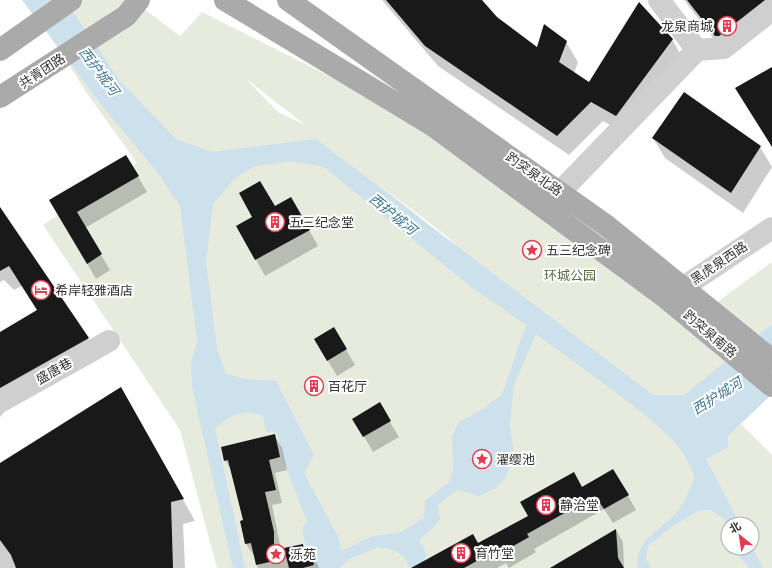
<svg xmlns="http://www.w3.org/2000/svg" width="772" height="568" viewBox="0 0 772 568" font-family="'Space Grotesk','Noto Sans SC',sans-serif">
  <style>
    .green { fill: #e6ebde; fill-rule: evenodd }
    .water { fill: #cce1eb; fill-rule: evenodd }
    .shadow { fill: #0003 }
    .building { fill: #191919 }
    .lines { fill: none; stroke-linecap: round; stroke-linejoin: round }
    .minor { stroke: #cfcfcf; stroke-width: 22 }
    .major { stroke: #aaa; stroke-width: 22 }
    .labels { text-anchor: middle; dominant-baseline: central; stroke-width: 4; stroke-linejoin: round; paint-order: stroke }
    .poi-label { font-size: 13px; fill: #323232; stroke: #fff; text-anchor: start }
    .street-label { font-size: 13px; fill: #323232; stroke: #fff }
    .park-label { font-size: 13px; fill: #586e40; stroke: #fff }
    .water-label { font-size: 14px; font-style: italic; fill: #417994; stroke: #fff }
  </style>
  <rect width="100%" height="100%" fill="#fff"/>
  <path class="green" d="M28,0H132L180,36L202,12L560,192L701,314L772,262V388L737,420L772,455V568H217L180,430L43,225L137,163L88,95ZM245,78L303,123V124L278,112ZM379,184L444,234L534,319L531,320L416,214ZM728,524H752V548H728Z"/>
  <path class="water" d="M22,0H65L120,81L176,139L212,152L316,139L653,395H684L772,324V394L728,436V447L706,459L740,524H728V534L724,519L711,510H700L674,525L648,546L646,559L651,568H638C634,540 661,530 676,513C685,503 690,489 695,477C690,464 680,446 669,436C629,399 580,367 536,334L514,384L510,425L514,456L505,478L496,488L479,496L457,490L438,505L440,519L433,528L419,540L427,555L421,566L422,568H411L404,557L394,550L378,547L347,560L340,568H313L316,567L312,549L306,548L302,528L307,521L283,460L277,433L266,432L263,416C243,408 230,416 215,428L245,568H233L192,387L191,363L197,342L180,206L157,172L104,108ZM291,161L324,167L470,286L526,325L502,395L491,402L485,408L459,422L452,436L453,471L448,483L425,501L424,518L399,533L373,536L341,551L339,538L304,473L314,455L276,381L245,379L226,374L217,348L206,261L213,204L233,180L253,167Z
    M752,547L763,568H749L732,548Z"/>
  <path class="shadow" d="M382,0H481L497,18L538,49L566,42L578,62L574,73L589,84L672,39L683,59L628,135L603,121L569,155L438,66Z
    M684,0H772L727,56Z
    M653,138L760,147L772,167L743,213L665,158Z
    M126,156L147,192L85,228L110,270L96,279L51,200Z
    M291,198L318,246L265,276L238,227Z
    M0,209L88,339L99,359L5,411L0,417V333L38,311L22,286L14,290L4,280L0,282Z
    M334,329L355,365L337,376L315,339Z
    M379,404L399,437L373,452L354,419Z
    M133,410L195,521L183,524L185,568H0V464Z
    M274,435L282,448L287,470L275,473L282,503L272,505L281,550L302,545L306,552L311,551L319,568H258L255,557L246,544L241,521H244L232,472L225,460Z
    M613,470L636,510L613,523L604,509L534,549L536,552L509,568L506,563L497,568H433Z
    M616,530L623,542L624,568H552Z"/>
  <path class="building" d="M386,0H482L497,17L537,47L544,24L567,41L559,62L589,82L639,2L673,39L616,116L591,102L557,136L425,46Z
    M687,0H765L719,36H715Z
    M772,67V147L735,88Z
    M684,92L761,146L731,193L652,138Z
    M126,155L139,176L77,212L102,254L87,264L49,200Z
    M260,181L275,206L291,197L310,230L255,260L236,226L252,217L239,193Z
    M0,207L89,338L0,388V332L37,310L9,266L0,271Z
    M334,327L347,349L327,361L314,339Z
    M121,387L184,499L171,502L173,568H16L11,555L0,540V463Z
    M380,402L391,421L363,437L352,419Z
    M275,434L280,457L269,460L276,490L265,492L274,532V561L256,565L251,543L245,544L240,521L243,520L228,460L224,461L221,447Z
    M613,469L629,495L604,509L595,496L527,534L529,537L499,554L497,550L464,568H411L473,534L478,543L528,516L520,502L574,472L582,487Z
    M616,529L618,558L624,568H550Z
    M303,544L304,552L311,550L314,565L303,568H289L284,548Z"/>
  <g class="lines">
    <path class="minor" d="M659,0L697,50
      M560,192L697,50L724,48L772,10
      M667,298L772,228
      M0,402L109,341
      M0,561L4,568"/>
    <path class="major" d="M225,0L432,125L666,298L772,386
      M288,0L607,226L772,360
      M0,50L71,0
      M0,97L126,16L139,0"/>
  </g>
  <defs>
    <g id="building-ring" transform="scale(1)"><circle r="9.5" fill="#fff" stroke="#e23c52" stroke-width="1.5"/><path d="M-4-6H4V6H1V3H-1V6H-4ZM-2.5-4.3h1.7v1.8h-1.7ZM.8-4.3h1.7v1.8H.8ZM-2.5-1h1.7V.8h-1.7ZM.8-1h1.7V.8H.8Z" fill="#e23c52"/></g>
    <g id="sight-ring" transform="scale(1)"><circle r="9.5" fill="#fff" stroke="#e23c52" stroke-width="1.5"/><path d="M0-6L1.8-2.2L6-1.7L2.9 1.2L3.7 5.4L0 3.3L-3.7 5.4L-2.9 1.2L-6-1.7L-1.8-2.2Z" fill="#e23c52"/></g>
    <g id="hotel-ring" transform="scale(1)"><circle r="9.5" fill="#fff" stroke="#e23c52" stroke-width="1.5"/><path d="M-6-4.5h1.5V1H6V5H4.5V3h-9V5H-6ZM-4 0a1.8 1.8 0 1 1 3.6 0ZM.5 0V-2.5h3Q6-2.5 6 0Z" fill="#e23c52"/></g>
  </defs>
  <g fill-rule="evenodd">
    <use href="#building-ring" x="727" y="26"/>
    <use href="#building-ring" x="275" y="222"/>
    <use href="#sight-ring" x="532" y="250"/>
    <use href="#hotel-ring" x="41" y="290"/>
    <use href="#building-ring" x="314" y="386"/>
    <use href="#sight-ring" x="482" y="459"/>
    <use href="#building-ring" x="546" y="505"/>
    <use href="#building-ring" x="461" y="553"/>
    <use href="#sight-ring" x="276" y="554"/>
  </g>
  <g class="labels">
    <g class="poi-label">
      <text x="713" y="26" text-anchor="end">龙泉商城</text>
      <text x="289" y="222">五三纪念堂</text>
      <text x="546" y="250">五三纪念碑</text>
      <text x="55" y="290">希岸轻雅酒店</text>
      <text x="328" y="386">百花厅</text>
      <text x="496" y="459">濯缨池</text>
      <text x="560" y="505">静治堂</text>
      <text x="475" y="553">育竹堂</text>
      <text x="290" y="554">泺苑</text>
    </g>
    <g class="street-label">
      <text transform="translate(42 71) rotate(-33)">共青团路</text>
      <text transform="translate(534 174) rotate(35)">趵突泉北路</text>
      <text transform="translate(719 263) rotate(-34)">黑虎泉西路</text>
      <text transform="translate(710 334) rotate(40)">趵突泉南路</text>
      <text transform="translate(54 371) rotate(-29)">盛唐巷</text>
    </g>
    <g class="park-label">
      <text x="570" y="275">环城公园</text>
    </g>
    <g class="water-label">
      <text transform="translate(99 71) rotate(53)">西护城河</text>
      <text transform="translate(393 214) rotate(39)">西护城河</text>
      <text transform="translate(717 396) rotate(-32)">西护城河</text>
    </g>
  </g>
  <g transform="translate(740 536) rotate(330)"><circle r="19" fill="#ffffff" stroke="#adadad"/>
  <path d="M0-3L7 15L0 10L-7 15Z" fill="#e23c52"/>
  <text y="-6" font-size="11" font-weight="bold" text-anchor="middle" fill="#323232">北</text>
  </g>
</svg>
